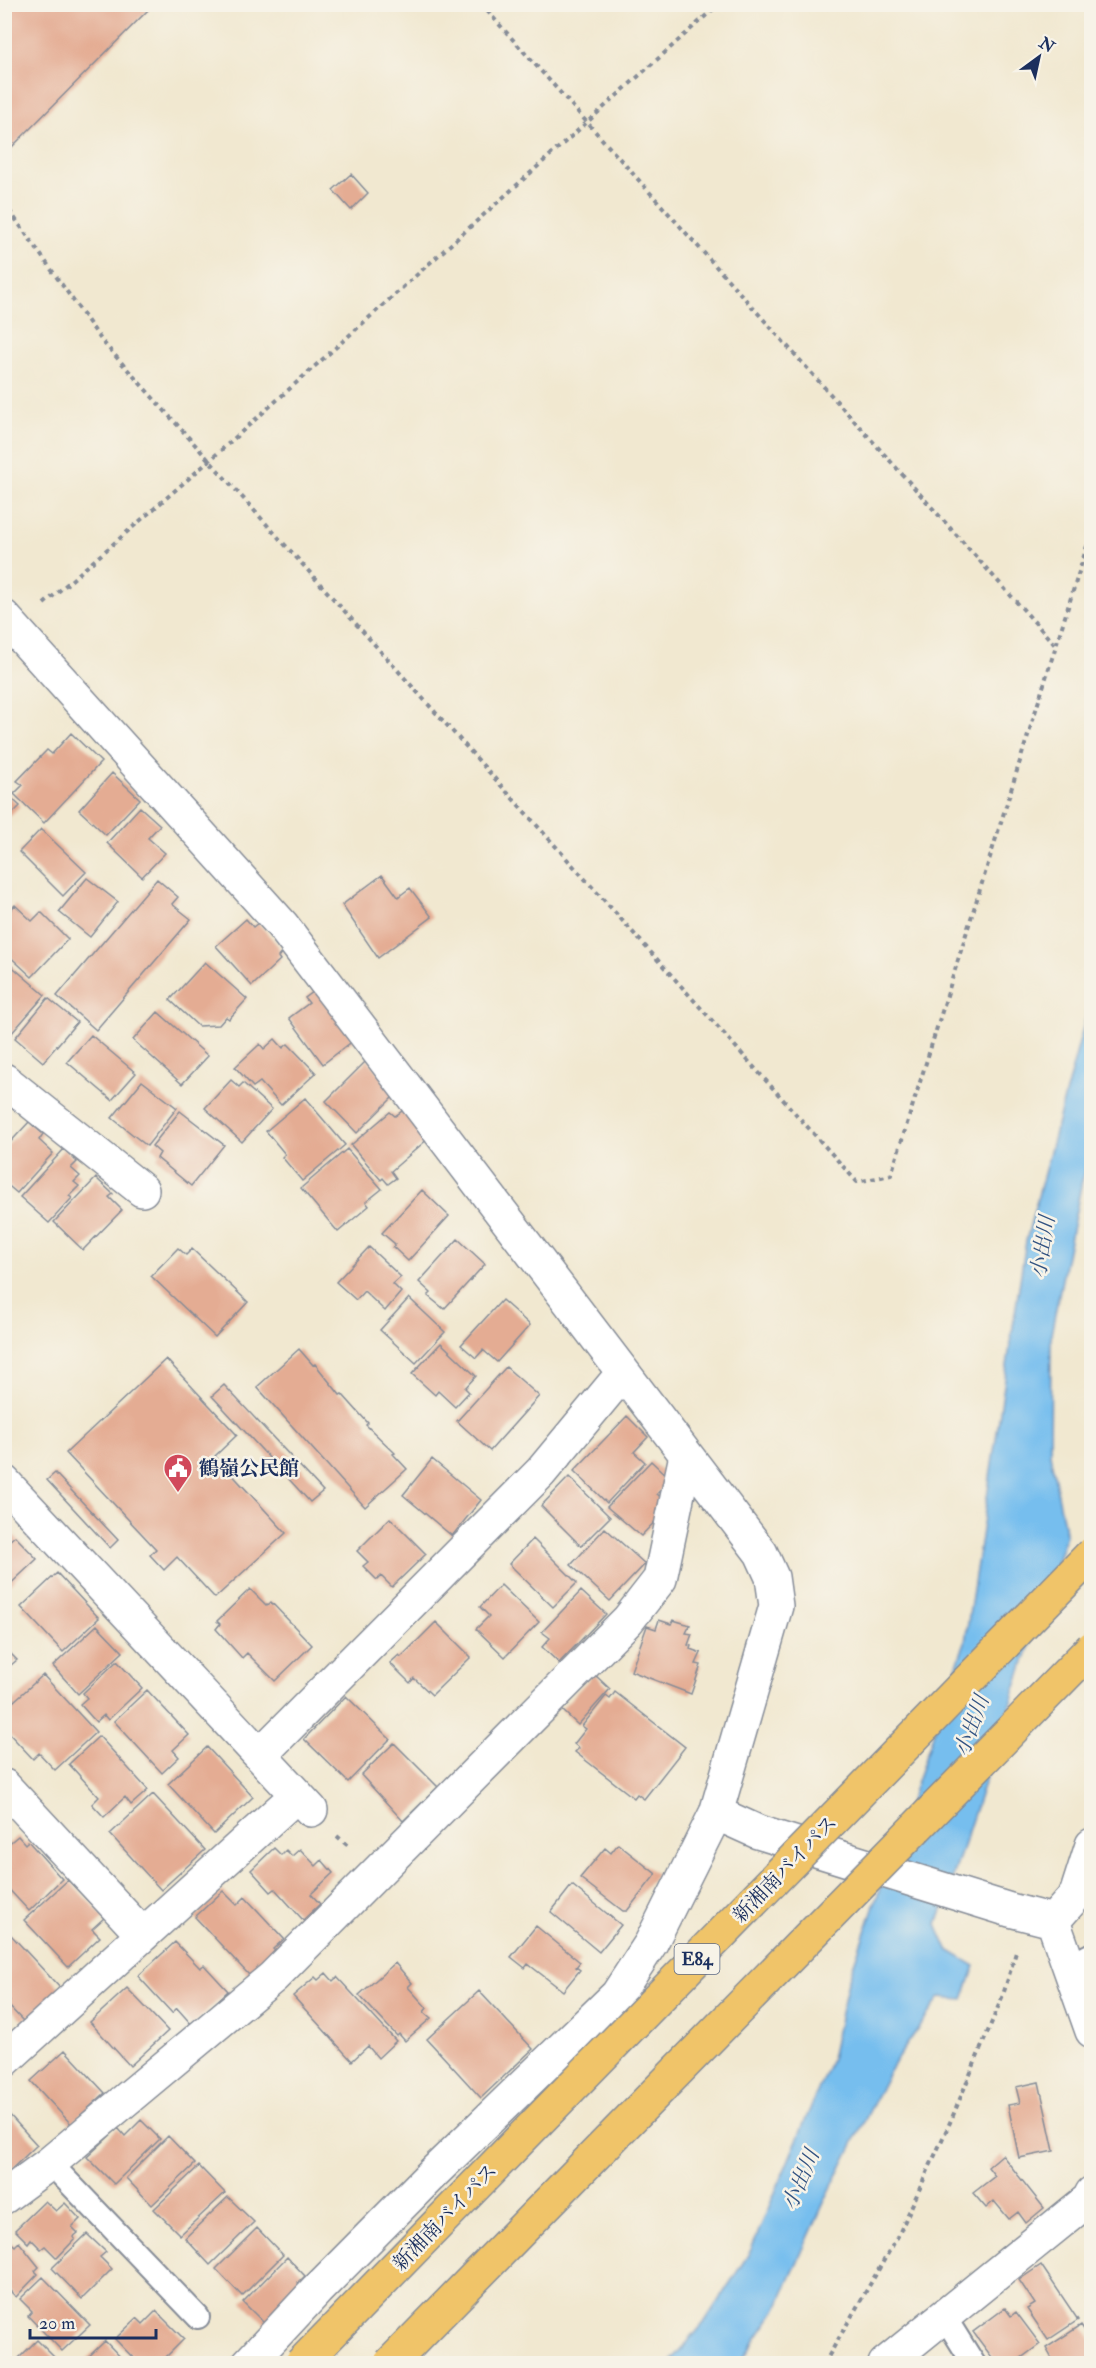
<svg xmlns="http://www.w3.org/2000/svg" width="1096" height="2368" viewBox="0 0 1096 2368" font-family="'IM FELL Double Pica','Noto Serif JP',serif">
  <style>
    .water { fill: #76beee; stroke: #4876a6; stroke-width: 1.5 }
    .building { fill: #e4ac93 }
    .lines { fill: none; stroke-linecap: round; stroke-linejoin: round }
    .lane-casing { stroke: #868c97; stroke-width: 26 }
    .street-casing { stroke: #868c97; stroke-width: 36 }
    .path { stroke: #868c97; stroke-width: 4; stroke-dasharray: 4.5 4.5; stroke-linecap: butt }
    .lane { stroke: #fff; stroke-width: 22 }
    .street { stroke: #fff; stroke-width: 33 }
    .highway-bridge-casing { stroke: #868c97; stroke-width: 36; stroke-linecap: butt }
    .highway-bridge { stroke: #f0c469; stroke-width: 33 }
    .labels { text-anchor: middle; dominant-baseline: central; stroke-width: 5; stroke-linejoin: round; paint-order: stroke }
    .shield { fill: #f7f3e8; stroke: #5d6a87; stroke-width: 1.5 }
    .shield-label { font-size: 18px; font-weight: bold; fill: #1b2f5e }
    .poi-label { font-size: 20px; font-weight: bold; fill: #1b2f5e; stroke: #f7f3e8; text-anchor: start }
    .street-label { font-size: 20px; fill: #1b2f5e; stroke: #f7f3e8 }
    .water-label { font-size: 21px; font-style: italic; fill: #325382; stroke: #f7f3e8 }
  </style>
  <rect width="100%" height="100%" fill="#f7f3e8"/>
  <filter id="ink" filterUnits="userSpaceOnUse"><feTurbulence type="fractalNoise" baseFrequency=".0167" numOctaves="2"/><feDisplacementMap in="SourceGraphic" scale="12" xChannelSelector="R" yChannelSelector="G"/><feConvolveMatrix kernelMatrix="1 2 1 2 8 2 1 2 1" color-interpolation-filters="sRGB"/></filter>
  <filter id="wash" filterUnits="userSpaceOnUse"><feTurbulence type="fractalNoise" baseFrequency=".008" numOctaves="4" result="noise"/><feDisplacementMap in="SourceGraphic" scale="24" xChannelSelector="R" yChannelSelector="G"/><feGaussianBlur stdDeviation="1.35" result="paint"/><feColorMatrix in="noise" values="0 0 0 0 0 0 0 0 0 0 0 0 0 0 0 0 0 1.4 0 .05"/><feComposite in="paint" operator="in"/></filter>
  <g filter="url(#wash)">
    <rect width="100%" height="100%" fill="#f1e8d0"/>
    <path class="water" d="M1091,998V1151L1082,1181L1051,1334L1050,1454L1066,1535L937,1925L948,1950L975,1966L963,1999L940,1997L892,2066L826,2198L776,2310L740,2363L669,2364L704,2323L750,2252L831,2059L848,1981L965,1642L1026,1241Z"/>
    <g id="blocks">
      <path class="building" d="M4,4H154L4,155Z
        M351,174L368,193L351,210L333,190Z
        M71,733L101,762L44,823L14,794L23,785L17,781L47,750L52,754Z
        M112,773L140,799L106,835L79,810Z
        M4,791L20,806L4,822Z
        M140,807L160,825L148,838L165,853L142,877L107,843Z
        M41,829L86,872L63,896L19,852Z
        M382,875L398,897L410,888L432,917L378,958L342,905Z
        M87,878L118,902L90,937L59,912Z
        M157,879L178,897L172,904L191,919L96,1030L57,996Z
        M15,905L32,921L41,912L68,939L32,977L4,951V916Z
        M246,919L253,927L258,923L279,947L278,948L282,952L278,957L280,960L252,986L216,946Z
        M205,962L247,999L229,1019L226,1017L219,1025L198,1026L170,1000Z
        M8,963L45,995L4,1042V968Z
        M317,989L354,1040L323,1064L289,1018L309,1003L305,998Z
        M48,998L77,1022L43,1062L15,1038Z
        M158,1012L208,1056L182,1084L133,1040Z
        M91,1035L136,1073L112,1100L67,1062Z
        M275,1039L283,1048L288,1044L316,1073L281,1105L260,1082L253,1087L235,1067L260,1044L264,1049Z
        M368,1059L396,1094L357,1133L326,1101Z
        M231,1080L239,1087L243,1083L272,1109L242,1142L205,1108Z
        M142,1081L177,1108L147,1146L112,1118Z
        M305,1098L345,1145L302,1181L282,1157L285,1154L266,1131Z
        M405,1109L430,1137L391,1171L396,1178L388,1184L383,1178L381,1180L351,1145L390,1112L395,1116Z
        M180,1111L224,1145L191,1186L157,1158L160,1153L152,1146Z
        M29,1122L43,1134L39,1140L53,1153L17,1193L4,1182V1149Z
        M64,1149L77,1162L71,1168L80,1176L74,1182L79,1186L69,1196L72,1198L49,1223L20,1197Z
        M347,1149L382,1189L366,1202L369,1206L338,1232L301,1188Z
        M96,1178L113,1194L109,1197L122,1210L83,1250L54,1222Z
        M422,1190L449,1216L408,1261L393,1247L395,1244L382,1233Z
        M458,1239L485,1264L444,1309L428,1296L431,1293L419,1282Z
        M369,1247L401,1277L393,1284L401,1292L385,1311L364,1291L356,1300L336,1282Z
        M178,1248L186,1255L192,1249L248,1302L215,1337L151,1276Z
        M409,1298L445,1332L416,1363L380,1330Z
        M502,1300L530,1325L497,1362L483,1350L476,1358L461,1345Z
        M441,1343L476,1376L465,1388L469,1392L455,1407L438,1391L435,1395L412,1374Z
        M299,1349L313,1365L315,1364L340,1395L342,1394L368,1423L366,1425L395,1453L393,1454L407,1469L365,1507L257,1387Z
        M166,1359L237,1435L215,1456L286,1533L215,1598L177,1557L164,1570L150,1555L156,1549L66,1453Z
        M506,1367L539,1396L490,1451L457,1421Z
        M224,1385L323,1491L310,1502L212,1396Z
        M627,1416L648,1437L634,1452L645,1462L607,1503L574,1471Z
        M432,1459L481,1500L452,1536L403,1495Z
        M651,1461L670,1479L657,1494L666,1502L665,1511L641,1536L607,1507Z
        M55,1473L118,1540L110,1548L47,1480Z
        M569,1477L610,1517L581,1546L541,1506Z
        M390,1518L426,1554L392,1587L381,1576L377,1580L363,1566L368,1562L357,1551Z
        M605,1528L645,1564L610,1601L571,1565Z
        M4,1536L9,1541L15,1536L37,1559L4,1590Z
        M533,1539L577,1583L553,1607L509,1564Z
        M57,1573L99,1618L63,1652L21,1607Z
        M501,1585L539,1622L505,1657L476,1629L489,1616L480,1607Z
        M250,1589L267,1606L271,1602L312,1645L275,1681L247,1653L242,1658L216,1629L220,1624L217,1621Z
        M581,1591L606,1614L559,1663L542,1647L550,1638L542,1632Z
        M659,1620L671,1624L673,1620L690,1625L686,1633L692,1634L688,1645L691,1646L690,1649L701,1653L696,1664L701,1665L691,1694L631,1671L647,1626L656,1629Z
        M436,1622L471,1657L432,1695L414,1678L410,1683L390,1663L399,1655L401,1657Z
        M97,1625L123,1652L78,1694L53,1666Z
        M4,1647L17,1660L4,1671Z
        M117,1661L142,1688L108,1720L104,1715L96,1722L80,1704L87,1698L83,1693Z
        M594,1674L610,1689L578,1725L561,1709Z
        M43,1675L96,1732L55,1770L39,1753L33,1759L4,1728V1710Z
        M147,1690L189,1735L173,1750L179,1757L162,1773L114,1721Z
        M615,1692L685,1747L644,1799L637,1794L634,1798L575,1752L579,1748L574,1744L586,1729L582,1726L606,1696L610,1699Z
        M346,1696L390,1739L348,1782L304,1739Z
        M99,1736L148,1790L131,1805L125,1797L104,1817L92,1804L99,1797L69,1764Z
        M394,1743L438,1787L403,1821L361,1775Z
        M207,1747L253,1797L214,1834L168,1784Z
        M153,1794L205,1850L161,1890L110,1834Z
        M18,1836L25,1844L28,1841L62,1879L29,1911L4,1884V1842L7,1845Z
        M618,1844L656,1874L627,1911H623L580,1878L605,1848L611,1853Z
        M274,1848L281,1855L286,1850L292,1856L300,1849L316,1866L322,1860L333,1873L311,1894L320,1904L303,1920L275,1889L271,1892L251,1870Z
        M68,1880L104,1918L92,1929L100,1937L68,1967L24,1920Z
        M572,1885L621,1925L599,1952L551,1912Z
        M223,1891L237,1905L245,1897L284,1939L273,1949L276,1952L250,1976L195,1917Z
        M536,1926L580,1962L576,1967L580,1970L563,1991L528,1964L525,1968L511,1957Z
        M11,1935L62,1990L23,2021L7,2004L10,2001L4,1995V1941Z
        M175,1942L200,1968L204,1965L228,1991L192,2025L177,2008L172,2013L138,1976Z
        M395,1963L412,1983L408,1987L427,2008L424,2012L431,2018L405,2041L399,2034L397,2036L359,1995Z
        M326,1973L333,1981L337,1977L396,2041L378,2058L368,2046L352,2061L293,1996L315,1977L318,1980Z
        M127,1988L168,2031L130,2066L90,2022Z
        M479,1991L533,2049L481,2098L427,2039Z
        M65,2050L105,2093L71,2124L31,2081Z
        M1039,2082L1054,2151L1019,2158L1008,2105L1020,2103L1016,2087Z
        M7,2112L37,2145L4,2176V2114Z
        M141,2120L160,2139L114,2184L87,2157L118,2128L125,2136Z
        M168,2136L195,2164L152,2205L126,2178Z
        M1002,2155L1044,2208L1026,2223L1018,2212L1009,2219L994,2201L986,2208L973,2193L995,2176L988,2167Z
        M199,2166L225,2193L180,2235L154,2209Z
        M228,2197L254,2222L210,2265L185,2238Z
        M45,2201L56,2211L65,2203L80,2219L72,2227L78,2233L73,2237L75,2239L57,2258L45,2246L41,2249L31,2239L28,2243L15,2230Z
        M257,2228L283,2255L242,2296L216,2269Z
        M87,2234L106,2252L100,2257L112,2269L82,2299L52,2268Z
        M6,2238L15,2246L19,2242L39,2267L35,2271L38,2274L16,2297L4,2285V2240Z
        M287,2257L305,2276L298,2283L306,2291L269,2328L243,2302Z
        M1041,2265L1078,2320L1048,2340L1027,2309L1035,2304L1019,2280Z
        M43,2277L90,2325L62,2351L28,2316L32,2311L20,2299Z
        M1005,2308L1011,2316L1016,2312L1040,2344L1013,2364H997L973,2332Z
        M156,2311L184,2339L159,2364H139L115,2339L137,2318L143,2324Z
        M1081,2325L1092,2341V2364H1055L1046,2348Z
        M37,2340L61,2364H13Z
        M105,2341L127,2364H81Z"/>
    </g>
  </g>
  <g filter="url(#ink)">
    <use href="#blocks" fill-opacity="0" stroke="#868c97" stroke-width="1.5"/>
    <g class="lines">
      <g class="lane-casing">
        <path id="lane" d="M1069,1966L1092,1954
          M50,2163L198,2317
          M944,2316L974,2364"/>
      </g>
      <g class="street-casing">
        <path id="street" d="M4,617L282,925L761,1553L772,1577L776,1606L716,1813
          M4,1080L142,1190
          M4,1482L311,1810
          M260,1755L541,1472L623,1373
          M4,1786L143,1935
          M1053,1921L1092,2031
          M4,2061L297,1795
          M4,2197L50,2163L273,1977L628,1620L660,1579L686,1455
          M248,2364L317,2290L430,2176L617,1995L651,1943L716,1813L758,1832L1010,1910L1053,1921L1076,1895L1092,1845
          M885,2364L1089,2199L1092,2193"/>
      </g>
      <path class="path" d="M481,4L1055,645
        M4,203L102,341L857,1182L891,1175L1092,530
        M44,604L209,461L719,4
        M337,1836L349,1847
        M824,2364L898,2236L952,2118L1003,1995L1017,1949"/>
      <use href="#lane" class="lane"/>
      <use href="#street" class="street"/>
      <g class="highway-bridge-casing">
        <path id="highway-bridge" d="M301,2364L1092,1554
          M390,2364L1092,1648"/>
      </g>
      <use href="#highway-bridge" class="highway-bridge"/>
    </g>
  </g>
  <defs>
    <g id="civic-pin" transform="scale(1.5)"><path d="M0 17L-7.5 6A9.5 9.5 0 1 1 7.5 6Z" fill="#d1495b" stroke="#f7f3e8"/><path d="M-.6-6.5H3V-4.5H.6V-3L4-1V1h2V6H-6V1h2V-1L-.6-3ZM-1.2 2.5V6h2.4V2.5Z" fill="#fff"/></g>
  </defs>
  <g fill-rule="evenodd">
    <use href="#civic-pin" x="178" y="1468"/>
  </g>
  <g class="labels">
    <rect class="shield" x="674.5" y="1944" width="45" height="30" rx="4.5"/>
    <g class="shield-label">
      <text x="697" y="1959">E84</text>
    </g>
    <g class="poi-label">
      <text x="199" y="1468">鶴嶺公民館</text>
    </g>
    <g class="street-label">
      <text transform="translate(785 1869) rotate(-46)">新湘南バイパス</text>
      <text transform="translate(445 2217) rotate(-46)">新湘南バイパス</text>
    </g>
    <g class="water-label">
      <text transform="translate(1043 1247) rotate(-81)">小出川</text>
      <text transform="translate(972 1726) rotate(-70)">小出川</text>
      <text transform="translate(801 2180) rotate(-67)">小出川</text>
    </g>
  </g>
  <rect width="1096" height="2368" fill="none" stroke="#f7f3e8" stroke-width="24"/>
  <g transform="translate(1039 57) rotate(33)" stroke="#f7f3e8" stroke-width="4.5" paint-order="stroke">
  <path d="M0-4.5L10 22L0 15L-10 22Z" fill="#1b2f5e"/>
  <text y="-9" font-size="16" font-weight="bold" text-anchor="middle" fill="#1b2f5e">N</text>
  </g>
  <path d="M30 2329v9h126v-9" fill="none" stroke="#1b2f5e" stroke-width="3"/>
  <text x="39" y="2329" font-size="18" fill="#1b2f5e" stroke="#f7f3e8" stroke-width="4.5" paint-order="stroke">20 m</text>
</svg>
